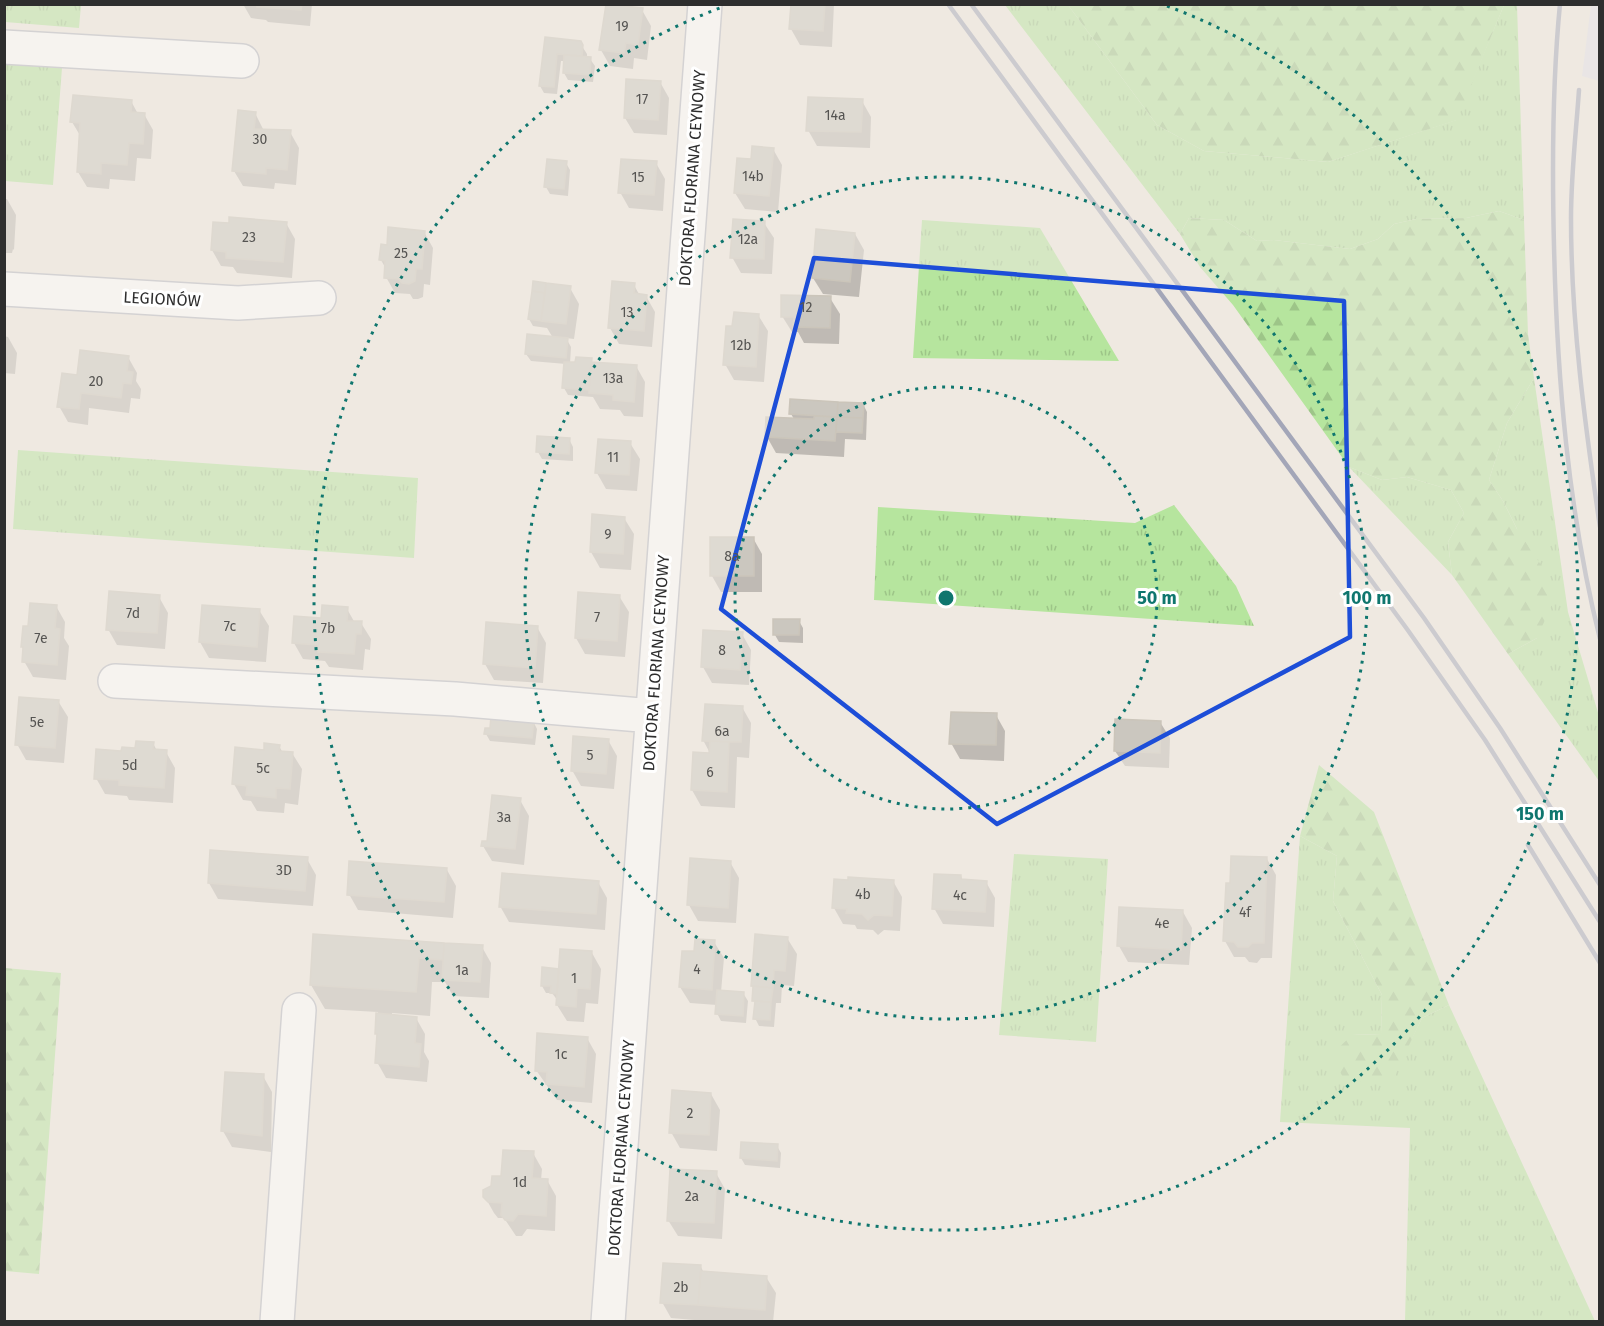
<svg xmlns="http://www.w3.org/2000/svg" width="1604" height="1326" viewBox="0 0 1604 1326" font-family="'Fira Sans',sans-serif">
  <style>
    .industrial { fill: #e3e1e8 }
    .grass { fill: url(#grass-tufts) }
    .forest { fill: url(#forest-firs) }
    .shadow { fill: #0003 }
    .building { fill: #cbc7bf; stroke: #cbc5ba; stroke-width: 1.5 }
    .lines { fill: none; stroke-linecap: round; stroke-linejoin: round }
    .minor-casing { stroke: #b4b7c1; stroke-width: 36 }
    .minor { stroke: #fff; stroke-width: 33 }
    .rail { stroke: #a3a6b8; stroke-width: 4.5 }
    .marked { fill: none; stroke: #1d4ed8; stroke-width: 4.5; stroke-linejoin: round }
    .ring { fill: none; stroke: #0f766e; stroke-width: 3; stroke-dasharray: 3 6 }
    .labels { text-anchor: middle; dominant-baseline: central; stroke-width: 6; stroke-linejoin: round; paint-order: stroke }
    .number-label { font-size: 14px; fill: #555452 }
    .street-label { font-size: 16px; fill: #2e2e2e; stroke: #fff }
    .centre { fill: #0f766e; stroke: #fff; stroke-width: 3 }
    .ring-label { font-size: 18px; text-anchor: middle; font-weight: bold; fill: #0f766e; stroke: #fff; stroke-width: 6; stroke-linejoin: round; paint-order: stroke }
  </style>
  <defs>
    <pattern id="grass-tufts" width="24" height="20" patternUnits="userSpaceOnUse" patternTransform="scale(1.5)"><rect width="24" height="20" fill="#b6e59e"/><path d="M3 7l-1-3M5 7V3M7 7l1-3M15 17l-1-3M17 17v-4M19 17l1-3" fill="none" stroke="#9dc588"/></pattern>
    <pattern id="forest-firs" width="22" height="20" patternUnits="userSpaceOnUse" patternTransform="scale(1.5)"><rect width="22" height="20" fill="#b6e59e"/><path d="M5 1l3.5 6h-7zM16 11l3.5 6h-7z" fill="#9dc588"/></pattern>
  </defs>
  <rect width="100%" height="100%" fill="#efe9e1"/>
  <path class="industrial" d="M1591,5H1599V81L1582,76Z"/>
  <path class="grass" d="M4,5H81L79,28L5,22Z
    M1005,5H1068L1157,125L1204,151L1328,162L1456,120L1504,5H1517L1524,220L1499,211L1466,218L1416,219L1394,224L1378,239L1350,249L1274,240L1257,241L1224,220L1189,218L1180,234Z
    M4,64L62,68L53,185L5,181Z
    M922,220L1040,228L1119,361L913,358Z
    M1534,378L1568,612L1599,716V781L1508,654L1537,638L1517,529L1503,501L1489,480L1507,423Z
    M18,450L418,478L414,558L13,529Z
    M1349,467L1382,480L1407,477L1451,490L1464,513L1448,542L1452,575Z
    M1174,505L1236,586L1254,626L874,600L878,507L1135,523Z
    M1300,836L1337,856L1333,901L1382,995L1381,1034L1352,1035L1409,1044L1422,1018L1449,1005L1595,1321H1405L1410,1128L1280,1122Z
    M1014,854L1108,859L1096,1042L999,1035Z"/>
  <path class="forest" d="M1068,5H1504L1457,120L1328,162L1204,151L1157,125Z
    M1499,211L1524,220L1528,334L1534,378L1507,423L1489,480L1503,501L1517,529L1543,568L1552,604L1537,638L1508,654L1452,575L1448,542L1464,513L1451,490L1407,477L1382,480L1349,467L1233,305L1200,267L1180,234L1189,218L1224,220L1257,241L1274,240L1350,249L1378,239L1394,224L1416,219L1466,218Z
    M1319,765L1374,812L1449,1005L1422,1018L1391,1083L1345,1081L1331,1055L1352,1035L1381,1034L1382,995L1333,901L1337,856L1300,836Z
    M5,968L61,973L39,1274L5,1271Z"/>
  <path class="shadow" d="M243,4H312L310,26L268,22L266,20L251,18Z
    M792,4H834L832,47L800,45L791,29Z
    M642,10L651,26L647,60L634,58L633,69L610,66L601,50Z
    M546,38L580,43L587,54V58L590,59L595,66L593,82L568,80L564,73L565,61H561L557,94L544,93L540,86Z
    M660,82L669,98L667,135L634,133L625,118Z
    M131,101L138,114H144L153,130L151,159L137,158L135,181L110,179L109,189L87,187L78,172L81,137L72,122Z
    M862,101L871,117L870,148L817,146L808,130Z
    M255,113L264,131L290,132L299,148L296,185L275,183L274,189L243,186L234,171Z
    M773,149L782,165L778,212L745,209L735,193L753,160Z
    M566,163L570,170L568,196L550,194L546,187Z
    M656,163L665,179L663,211L629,208L620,192Z
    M4,199H7L16,215L14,250L13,249L12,253H4Z
    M286,223L295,239L292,278L237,273L233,267L221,266L212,250Z
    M764,223L774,238L772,274L741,273L732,257Z
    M424,232L433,248L430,285L424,284L423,297L418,299H413L410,294L395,293L386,277V269L381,260L388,246Z
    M855,234L864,250L859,297L823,294L813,278Z
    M634,285L640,296H646L655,312L652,347L619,344L610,328Z
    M570,288L579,304L574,339L566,338L571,347L570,364L591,360L593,364L636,366L645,382L643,417L624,416L620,410L600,409L593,397L568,395L564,388L566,364L531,361L526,354L553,338L547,328L533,326L529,319Z
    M830,298L840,314L839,344L804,343L798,332H792L782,316Z
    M758,315L768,331L764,382L734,380L725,364L734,328Z
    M4,336L8,337L17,353L15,374L4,373Z
    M128,357L137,373L136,381L141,389L140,399L131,398L129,413L89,408L88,425L68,422L59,406L79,377Z
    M863,404L867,412L866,440L845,439L844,457L776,453L767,437L794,419L791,414Z
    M569,439L573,447V461L542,459L538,452Z
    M630,443L640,459L637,491L606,489L597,473Z
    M624,518L634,534L631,570L600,568L591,552Z
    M753,538L762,554V592H721L712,576Z
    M579,594L619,596L629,612L625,657L585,654L576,638Z
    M159,597L168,613L165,649L117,645L108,629Z
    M56,606L65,622L64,638L69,646L66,680L33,677L24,661L25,650L22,647L29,628Z
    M347,609L355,623H361L371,639L370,650L365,649L363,670L329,667L325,661L303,659L294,643L322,620Z
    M259,610L269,626L266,662L209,658L200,642Z
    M799,621L803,628V643L779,642L775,635Z
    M537,627L546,643L543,683L494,680L485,664Z
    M742,634L751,650L749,685L712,683L703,667Z
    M58,701L68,717L64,763L26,760L17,744Z
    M742,707L751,723L749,758L737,757L735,808L701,806L692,790L711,755L703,740Z
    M996,715L1005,731L1004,761L960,759L951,743Z
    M533,721L537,729L535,745L490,741L486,734Z
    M1160,722L1170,738L1169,768L1125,766L1115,751Z
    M608,740L617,756L614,789L581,786L572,770Z
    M153,743L157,751L166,752L175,768L173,803L129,800L127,796L105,794L96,778L122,753Z
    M279,746L283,753H292L302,769L298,805L285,803L284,813L257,811L251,801L243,800L234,784L265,751Z
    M520,800L529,816L524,865L492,861L483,846L488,843Z
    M307,859L316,875L313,906L218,899L209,883Z
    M1267,859L1276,875L1272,958H1261L1257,963L1249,962L1245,957H1234L1225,941L1231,885Z
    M730,862L739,878L736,923L698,921L689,905Z
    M447,870L456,886L453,918L358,910L349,894Z
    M961,876L963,881L986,882L995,898L994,927L943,924L934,908Z
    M893,881L902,897L900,931L884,930L878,935L873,930L857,929L855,925L843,924L834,908Z
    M598,882L607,898L605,930L509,922L500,906Z
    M1183,912L1192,928L1189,965L1128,962L1119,946Z
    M315,936L482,947L491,963L489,998L453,996L445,982H432L430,1016L392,1013V1016L416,1018L425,1034L424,1052L429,1061L427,1082L386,1078L377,1062L378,1012L325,1009L311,985Z
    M787,938L797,954L794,986L782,985L781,1003H776L774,1027L759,1026L755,1018L756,1004L754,1000L755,989L752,986Z
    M714,942L724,958L721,992L743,993L748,1001L746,1023L721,1021L717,1013V1005L690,1003L680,987L695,953Z
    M592,953L601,969L598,1004L586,1003L584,1022L567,1021L557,1005L558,1001L552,993H546L542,986L558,970Z
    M587,1038L596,1054L592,1103L557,1100L536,1070Z
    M263,1076L272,1092L271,1152L232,1147L223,1131Z
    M711,1094L720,1110L717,1151L680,1148L671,1132Z
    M777,1146L781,1153L780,1168L745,1165L741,1158Z
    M533,1153L542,1169L541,1180H547L556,1196L555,1231L527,1229L522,1236H516L504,1218H498L494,1213L485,1197L502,1178Z
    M716,1173L725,1189L722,1239L678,1236L668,1220Z
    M701,1267L704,1273L766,1277L776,1293L773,1322H717L671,1318L662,1302Z"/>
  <path class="building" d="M256,4H302L301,10L257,7Z
    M606,4L643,8L638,45L626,43L624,53L599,50Z
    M791,4H825L823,31L789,29Z
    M545,37L581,41L583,45L582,56L557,54L554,87L539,86Z
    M564,55L591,57L590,75L563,73Z
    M626,79L661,81L658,120L624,118Z
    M73,95L132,100L131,112L145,113L143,144L129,143L127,165L101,163V174L77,172L80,123L70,122Z
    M808,97L863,99L861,132L806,131Z
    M238,110L256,112L254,129L291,130L287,170L266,168V174L232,171Z
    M752,146L774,148L769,196L734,193L737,158L751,159Z
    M547,159L567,161L564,189L544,187Z
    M621,159L657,161L654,195L618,193Z
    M229,217L287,222L283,262L226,258V252L211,250L213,222L229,223Z
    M733,219L765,221L764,259L730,258Z
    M388,227L425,231L422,269H416L415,281L409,284L402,283L399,279L384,278L385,261L379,260L381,244L387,245Z
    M816,229L855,233L850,282L812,278Z
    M533,281L546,283L545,293L532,291Z
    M612,281L635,283L634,293L647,295L644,331L608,328Z
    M546,283L571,286L566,324L541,321Z
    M532,291L545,293L541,321L528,319Z
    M781,295L831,296L830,328L793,327L794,317H781Z
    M734,312L759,314L756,367L723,365L726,326H732Z
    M527,334L568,338L566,358L525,354Z
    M80,350L129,356L127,371L133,372L131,384L123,383L121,398L81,393L79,409L57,407L62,373L77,375Z
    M576,357L592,358L589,390L562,388L564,362H575Z
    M591,362L637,365L634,402L613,400V395L589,393Z
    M790,399L838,402L837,417L789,414Z
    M838,402L864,403L863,418L837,417Z
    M814,416L837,417L835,441L765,437L766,417L814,419Z
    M837,417L863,418L862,433L836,432Z
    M537,436L570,438L569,454L536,452Z
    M598,439L631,441L629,475L595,473Z
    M592,514L625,517L623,554L590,552Z
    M710,537H754V576H710Z
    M109,591L160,595L157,633L106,630Z
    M578,592L620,595L617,641L575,638Z
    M30,603L57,605L55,628L60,629L57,665L22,662L23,647H21L23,626H28Z
    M202,605L260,609L257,647L199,642Z
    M322,605L348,607L347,621H362L361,634H356L354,654L318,652V645L292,643L294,616L321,618Z
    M773,619H800L799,635H773Z
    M486,622L538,626L535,668L483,664Z
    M703,630L743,632L740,670L701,667Z
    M19,697L59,700L55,748L15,745Z
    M705,704L743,706L741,742L702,741Z
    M951,712L997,713L996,745L949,744Z
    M491,716L534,720L532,738L484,734L485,728H490Z
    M1115,719L1161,721L1160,753L1114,751Z
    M573,736L609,739L606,774L571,771Z
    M136,741L154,742L153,749L167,750L164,788L119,785V780L94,779L96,749L121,751L122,747L135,748Z
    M710,741L729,742L727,792L691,790L693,752L709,753Z
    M264,743L280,745L279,751L293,752L290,789L276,788V798L246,795L247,786L232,784L235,747L264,750Z
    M492,795L521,798L515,849L481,846L482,841H487Z
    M210,850L308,857L305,891L208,883Z
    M1231,856L1267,857L1264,943H1252L1248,947H1238L1234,942L1223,941L1226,883H1230Z
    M690,858L731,861L728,908L687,905Z
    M349,861L447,868L444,902L347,895Z
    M502,873L599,881L596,914L499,907Z
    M934,874L961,875V879L987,881L985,912L932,909Z
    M848,877L894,880L892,916L874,915L868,920L862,914L846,913L847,909L832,908L834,879L848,880Z
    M1119,907L1183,910L1181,950L1117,946Z
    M313,934L444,943L443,960L419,958L416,992L310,985Z
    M755,934L788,937L785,971L774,970L773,988L751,986Z
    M695,939L715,940L712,990L679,987L682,951H694Z
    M444,943L483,945L480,982L442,980Z
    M560,949L592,951L590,989L577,988L576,1007L556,1005Z
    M542,967L559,969L557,994L550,993L551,986H541Z
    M753,986L773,988L771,1002L752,1001Z
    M717,990L744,992L743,1016L715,1014Z
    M755,1001L771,1002L770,1020L753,1019Z
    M376,1013L417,1017L415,1043L421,1044L419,1067L375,1063L377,1034H375Z
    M537,1033L588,1037L584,1087L546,1084L547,1072L535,1071Z
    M225,1072L264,1074L262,1136L221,1131Z
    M672,1090L711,1093L709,1135L669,1133Z
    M741,1142L778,1144L777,1161L740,1158Z
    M503,1150L534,1151L532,1178L548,1179L546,1216L518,1214L513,1221L505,1220L501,1215L502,1203L488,1202L483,1197V1190L491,1186L492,1176H501Z
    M670,1169L717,1171L714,1223L667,1221Z
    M663,1263L701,1265L698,1305L660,1303Z
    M701,1271L767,1276L765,1310L698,1305Z"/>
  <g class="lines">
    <g class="minor-casing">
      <path id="minor" d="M4,47L242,61
        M4,289L238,303L319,298
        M115,681L455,699L652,716
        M277,1322L299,1010
        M608,1322L705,4"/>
    </g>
    <use href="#minor" class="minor"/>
    <path class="rail" d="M948,4L1407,629L1485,740L1600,922
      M971,4L1424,618L1500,728L1600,885
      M1560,4C1552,85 1552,165 1554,246C1557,377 1568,511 1600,639
      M1579,90C1576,133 1571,175 1571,218C1571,322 1585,425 1600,527
      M1528,845L1600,963"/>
  </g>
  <path d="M0 0H1604V1326H0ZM814,258L1344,301L1350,637L997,824L721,609Z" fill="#efe9e1" fill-opacity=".55" fill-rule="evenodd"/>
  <path class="marked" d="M814,258L1344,301L1350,637L997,824L721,609Z"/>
  <g class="ring">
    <circle cx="946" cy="598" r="211"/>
    <circle cx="946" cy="598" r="421"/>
    <path d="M1167 6A632 632 0 1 1 725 6"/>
  </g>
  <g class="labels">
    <g class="number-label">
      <text x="622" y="26">19</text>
      <text x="642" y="99">17</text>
      <text x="835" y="115">14a</text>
      <text x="260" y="139">30</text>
      <text x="753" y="176">14b</text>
      <text x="638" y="177">15</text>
      <text x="249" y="237">23</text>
      <text x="748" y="239">12a</text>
      <text x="401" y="253">25</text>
      <text x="806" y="307">12</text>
      <text x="627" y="312">13</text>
      <text x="741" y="345">12b</text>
      <text x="613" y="378">13a</text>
      <text x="96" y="381">20</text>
      <text x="613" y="457">11</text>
      <text x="608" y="534">9</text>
      <text x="732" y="556">8a</text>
      <text x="133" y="613">7d</text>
      <text x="597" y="617">7</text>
      <text x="230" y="626">7c</text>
      <text x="328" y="628">7b</text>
      <text x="41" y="638">7e</text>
      <text x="722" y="650">8</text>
      <text x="37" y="722">5e</text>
      <text x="722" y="731">6a</text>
      <text x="590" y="755">5</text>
      <text x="130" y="765">5d</text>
      <text x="263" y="768">5c</text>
      <text x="710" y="772">6</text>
      <text x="504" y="817">3a</text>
      <text x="284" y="870">3D</text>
      <text x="863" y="894">4b</text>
      <text x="960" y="895">4c</text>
      <text x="1245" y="912">4f</text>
      <text x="1162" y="923">4e</text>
      <text x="697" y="969">4</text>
      <text x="462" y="970">1a</text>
      <text x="574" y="978">1</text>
      <text x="561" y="1054">1c</text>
      <text x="690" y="1113">2</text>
      <text x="520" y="1182">1d</text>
      <text x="692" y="1196">2a</text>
      <text x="681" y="1287">2b</text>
    </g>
    <g class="street-label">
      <text transform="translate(692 178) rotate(-86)">DOKTORA FLORIANA CEYNOWY</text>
      <text transform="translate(162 299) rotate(3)">LEGIONÓW</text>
      <text transform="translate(656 663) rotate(-86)">DOKTORA FLORIANA CEYNOWY</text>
      <text transform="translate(621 1148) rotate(-86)">DOKTORA FLORIANA CEYNOWY</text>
    </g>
  </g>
  <circle cx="946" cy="598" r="9" class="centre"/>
  <g class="ring-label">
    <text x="1157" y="604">50 m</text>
    <text x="1367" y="604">100 m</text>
    <text x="1540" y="820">150 m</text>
  </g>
  <rect width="1604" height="1326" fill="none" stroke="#2e2e2e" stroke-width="12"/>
</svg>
